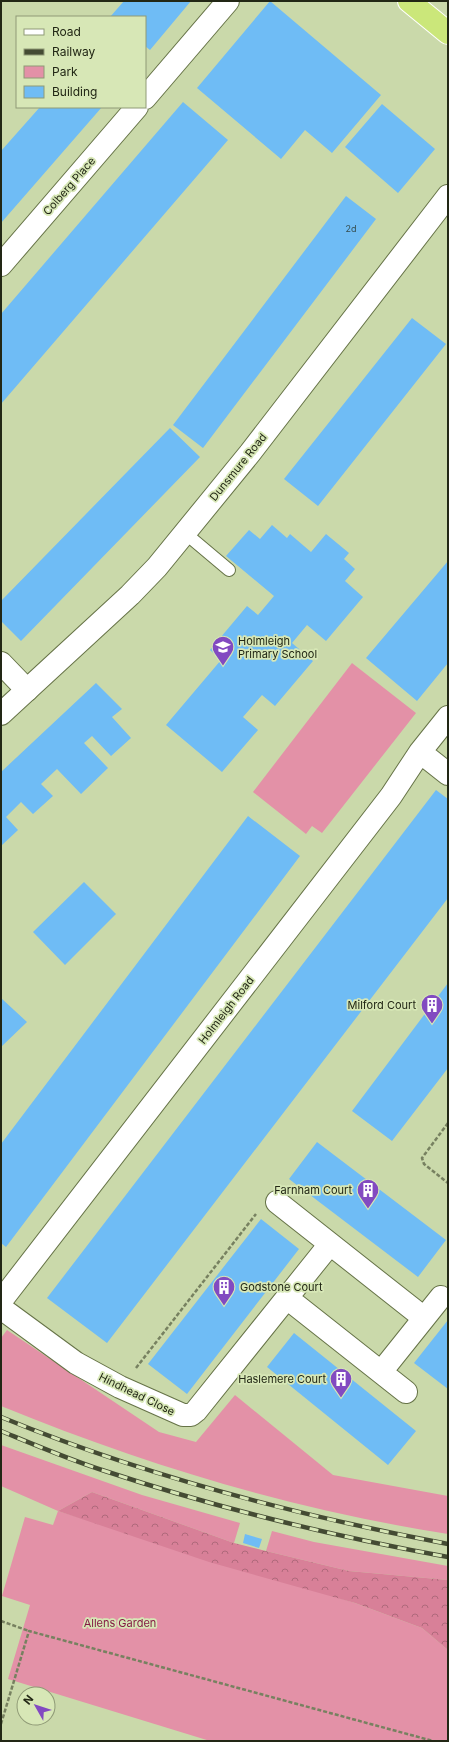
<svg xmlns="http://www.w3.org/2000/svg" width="449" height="1742" viewBox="0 0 449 1742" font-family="Inter,sans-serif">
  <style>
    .green { fill: #e391a7 }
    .forest { fill: url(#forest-crowns) }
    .building { fill: #6fbcf5 }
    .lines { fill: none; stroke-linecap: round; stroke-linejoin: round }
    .service-casing { stroke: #667347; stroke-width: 14 }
    .minor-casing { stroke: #667347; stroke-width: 24 }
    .tertiary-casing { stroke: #667347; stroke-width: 24 }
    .trunk-casing { stroke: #fff; stroke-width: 24 }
    .path { stroke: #778160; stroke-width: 2.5; stroke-dasharray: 4 2; stroke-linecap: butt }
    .service { stroke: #fff; stroke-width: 12 }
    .minor { stroke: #fff; stroke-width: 22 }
    .tertiary { stroke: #fff; stroke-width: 22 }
    .trunk { stroke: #cbe77a; stroke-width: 22 }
    .rail-casing { stroke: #444b33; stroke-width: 4.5 }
    .rail { stroke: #d7e7b6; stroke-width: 3; stroke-dasharray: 9; stroke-linecap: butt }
    .labels { text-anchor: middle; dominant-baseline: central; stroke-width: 3.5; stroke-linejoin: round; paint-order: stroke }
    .number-label { font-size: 9px; fill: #354c4d }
    .street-label { font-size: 11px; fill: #222715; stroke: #d7e7b6 }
    .poi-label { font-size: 11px; fill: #222715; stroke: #d7e7b6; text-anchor: end }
    .park-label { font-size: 11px; fill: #841b45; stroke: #d7e7b6 }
  </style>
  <defs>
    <pattern id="forest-crowns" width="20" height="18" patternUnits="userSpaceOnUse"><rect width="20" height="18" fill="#d88098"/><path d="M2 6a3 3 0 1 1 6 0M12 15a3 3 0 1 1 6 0" fill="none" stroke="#af697b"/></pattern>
  </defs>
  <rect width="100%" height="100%" fill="#cad9aa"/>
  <path class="green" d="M352,663L416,713L322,833L312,826L306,834L253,792Z
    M7,1330L159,1432L196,1442L235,1395L333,1475L448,1496V1534C294,1510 145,1465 1,1406V1338Z
    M1,1445L142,1495L240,1523L234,1543L92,1492L58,1511L355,1603L422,1628L448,1650V1741H210L8,1679L30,1605L2,1596L25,1517L53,1525L58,1511L1,1486Z
    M272,1531L314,1542L448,1566V1580L349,1571L266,1551Z"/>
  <path class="forest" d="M92,1492L234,1543L266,1551L349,1571L448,1580V1650L422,1628L355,1603L209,1562L58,1511Z"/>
  <path class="building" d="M124,1H191L150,50L145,46V17H110Z
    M270,1L381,95L332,153L305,130L281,159L197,88Z
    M183,102L228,140L1,404V314Z
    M382,104L435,149L398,193L345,147Z
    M40,107H102L1,223V151Z
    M346,196L376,219L203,448L173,425Z
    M412,318L446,344L318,506L284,479Z
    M170,428L200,457L21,641L1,621V601Z
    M272,525L287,538L290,534L311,552L326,534L349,553L344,559L355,569L345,581L363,597L326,641L307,625L292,643L313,661L275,706L262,695L243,717L258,730L222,772L166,725L221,660L210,650L247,606L258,615L274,596L226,556L249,530L260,539Z
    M448,561V663L417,701L366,658Z
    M96,683L122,709L112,717L131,738L111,756L92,736L84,743L108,768L81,794L57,769L41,784L53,796L33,814L21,802L6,817L18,830L1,846V772Z
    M436,790L448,799V898L107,1343L47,1298Z
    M248,816L300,856L6,1247L1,1243V1144Z
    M84,882L116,914L65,965L33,932Z
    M448,983V1068L392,1141L352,1111Z
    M1,998L27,1022L1,1047Z
    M317,1142L446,1240L418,1277L289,1179Z
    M261,1219L299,1249L187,1394L148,1364Z
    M448,1320V1389L414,1363Z
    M294,1333L416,1431L388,1465L267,1367Z
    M245,1534L262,1539L259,1548L243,1543Z"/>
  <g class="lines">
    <g class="service-casing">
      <path id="service" d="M185,533L229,570"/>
    </g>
    <g class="minor-casing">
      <path id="minor" d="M145,98L228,1
        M1,265L137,107
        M1,663L27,690
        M420,752L448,774
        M277,1202L424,1318
        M287,1298L406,1392
        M1,1301L391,796L420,752L448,717
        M1,1308L76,1363L120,1387L183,1415H191L196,1411L330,1244
        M381,1372L441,1297"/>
    </g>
    <g class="tertiary-casing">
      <path id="tertiary" d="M1,714L130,595L157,567L250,453L448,196"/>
    </g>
    <g class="trunk-casing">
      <path id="trunk" d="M409,1L448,33"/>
    </g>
    <path class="path" d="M448,1123L422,1158L424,1164L448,1183
      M136,1368L256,1214
      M1,1621L29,1631
      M1,1724L29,1631L433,1741"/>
    <use href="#service" class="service"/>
    <use href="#minor" class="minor"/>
    <use href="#tertiary" class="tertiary"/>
    <use href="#trunk" class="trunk"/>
    <g class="rail-casing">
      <path id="rail" d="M1,1417C145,1476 295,1515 448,1544
        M1,1431C35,1445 70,1460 105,1471C217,1508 332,1536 448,1557"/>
    </g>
    <use href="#rail" class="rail"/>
  </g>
  <defs>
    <g id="school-pin" transform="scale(1.15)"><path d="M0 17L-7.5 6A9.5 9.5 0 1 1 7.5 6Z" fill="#824ac1" stroke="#d7e7b6"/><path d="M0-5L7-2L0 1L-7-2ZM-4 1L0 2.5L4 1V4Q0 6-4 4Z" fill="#fff"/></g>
    <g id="building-pin" transform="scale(1.15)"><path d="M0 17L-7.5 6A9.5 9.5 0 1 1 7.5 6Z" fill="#824ac1" stroke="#d7e7b6"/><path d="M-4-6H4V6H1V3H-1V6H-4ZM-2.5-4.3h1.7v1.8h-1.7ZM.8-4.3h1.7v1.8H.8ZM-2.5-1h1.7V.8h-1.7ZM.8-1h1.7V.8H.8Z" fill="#fff"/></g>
  </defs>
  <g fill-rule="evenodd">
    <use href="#school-pin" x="223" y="647"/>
    <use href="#building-pin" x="432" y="1005"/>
    <use href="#building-pin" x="368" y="1190"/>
    <use href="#building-pin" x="224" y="1287"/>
    <use href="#building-pin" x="341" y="1379"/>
  </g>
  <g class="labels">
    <g class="number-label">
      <text x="351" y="228">2d</text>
    </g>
    <g class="street-label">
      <text transform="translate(69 186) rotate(-49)">Colberg Place</text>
      <text transform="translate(238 467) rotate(-51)">Dunsmure Road</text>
      <text transform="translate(226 1010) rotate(-52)">Holmleigh Road</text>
      <text transform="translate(137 1394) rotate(26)">Hindhead Close</text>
    </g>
    <g class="poi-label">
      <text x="238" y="641" text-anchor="start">Holmleigh<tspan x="238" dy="13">Primary School</tspan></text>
      <text x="416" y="1005">Milford Court</text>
      <text x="352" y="1190">Farnham Court</text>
      <text x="240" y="1287" text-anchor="start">Godstone Court</text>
      <text x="326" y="1379">Haslemere Court</text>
    </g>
    <g class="park-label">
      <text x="120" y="1623">Allens Garden</text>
    </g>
  </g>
  <rect width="449" height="1742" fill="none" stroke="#222715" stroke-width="4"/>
  <rect x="16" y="16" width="130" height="92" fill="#d7e7b6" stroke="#8f9a76"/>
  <rect x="24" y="29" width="20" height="6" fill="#ffffff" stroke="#8f9a76"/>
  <text x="52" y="36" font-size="12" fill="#222715">Road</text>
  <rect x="24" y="49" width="20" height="6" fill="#444b33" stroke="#8f9a76"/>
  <text x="52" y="56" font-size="12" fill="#222715">Railway</text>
  <rect x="24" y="66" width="20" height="12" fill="#e391a7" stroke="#8f9a76"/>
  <text x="52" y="76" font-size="12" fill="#222715">Park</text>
  <rect x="24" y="86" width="20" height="12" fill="#6fbcf5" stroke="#8f9a76"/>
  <text x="52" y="96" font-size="12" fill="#222715">Building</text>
  <g transform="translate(36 1706) rotate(309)"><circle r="19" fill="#d7e7b6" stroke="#8f9a76"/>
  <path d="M0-3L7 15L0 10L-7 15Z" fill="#824ac1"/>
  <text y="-6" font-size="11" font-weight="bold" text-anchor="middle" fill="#222715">N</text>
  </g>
</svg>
